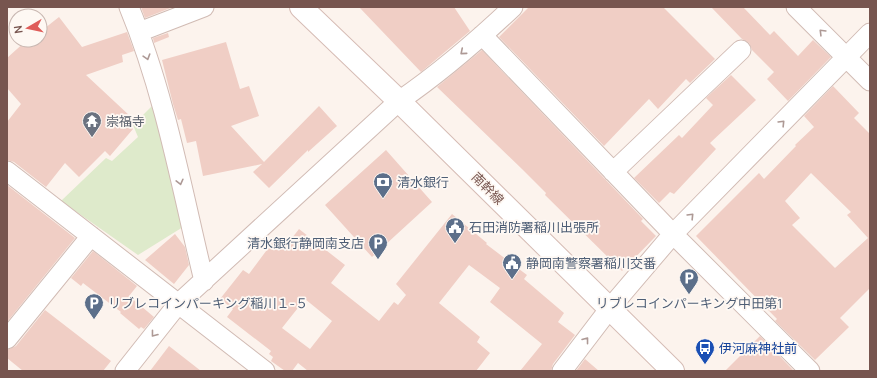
<svg xmlns="http://www.w3.org/2000/svg" width="877" height="378" viewBox="0 0 877 378" font-family="Manrope,'Noto Sans JP',sans-serif">
  <style>
    .green { fill: #deeacb }
    .building { fill: #f0cec5; fill-rule: evenodd }
    .lines { fill: none; stroke-linecap: round; stroke-linejoin: round }
    .minor-casing { stroke: #d1bbb4; stroke-width: 21 }
    .secondary-casing { stroke: #d6bcb5; stroke-width: 24 }
    .minor { stroke: #fff; stroke-width: 19 }
    .secondary { stroke: #fff; stroke-width: 22 }
    .oneway { stroke: #ad9995 }
    .labels { text-anchor: middle; dominant-baseline: central; stroke-width: 3.5; stroke-linejoin: round; paint-order: stroke }
    .worship-label { font-size: 13px; fill: #5b616d; stroke: #fef8f3; text-anchor: start }
    .service-label { font-size: 13px; fill: #4e5e75; stroke: #fef8f3; text-anchor: start }
    .street-label { font-size: 13px; fill: #77554f; stroke: #fef8f3 }
    .transit-label { font-size: 13px; fill: #164399; stroke: #fef8f3; text-anchor: start }
  </style>
  <rect width="100%" height="100%" fill="#fcf3ed"/>
  <path class="green" d="M152,106L158,120L183,227L138,255L61,201L106,158L112,161L138,137L133,125Z"/>
  <path class="building" d="M141,7H173L145,18Z
    M359,7H454L470,31L421,72Z
    M529,7H663L715,59L690,83L686,79L658,109L649,99L604,146L499,37Z
    M711,7H743L770,35L774,31L798,56L813,40L831,57L788,101L767,79L774,72L752,50L749,43L742,39Z
    M59,17L82,47L127,32L134,51L122,55L123,62L86,75L130,116L126,121L133,129L110,156L105,151L79,177L65,163L46,187L14,162L7,160V122L21,104L7,88V58L27,40H40V32Z
    M168,33L169,37L154,43L153,38Z
    M226,42L240,89L249,86L259,116L231,126L264,162L319,106L337,126L308,152V150L269,188L253,172L262,164L203,176L196,141L187,143L181,119L178,120L173,104L162,60Z
    M482,50L643,219L641,221L656,236L622,271L545,195L546,193L522,169L437,87Z
    M731,75L756,100L710,143L716,149L674,194L670,192L659,203L634,178L679,135L682,138L713,105L706,98Z
    M833,86L859,113L854,118L870,134V288L840,318L849,327L815,360L775,321L777,319L696,236L759,173L764,179L796,146L795,145L814,127L804,116ZM811,173L851,212L847,215L868,238L835,268L792,225L800,218L785,201Z
    M386,150L432,202L372,257L325,205Z
    M7,185L75,238L7,322Z
    M452,214L487,243L486,244L527,275L524,279L564,313L558,322L575,335L553,364L551,371H520L542,344L490,302L500,288L469,265L439,303L480,337L477,342L490,353L476,371H308L298,363L292,371H285L271,361L273,357L269,354L271,351L227,317L233,309L220,299L243,270L249,274L275,239L285,247L299,229L345,265L331,283L379,321L394,302L398,305L406,295L396,284ZM305,299L332,321L310,349L282,328Z
    M175,234L185,247L189,265L174,284L145,260Z
    M93,251L137,286L129,296L154,317L144,329L141,327L139,329L120,313L121,312L83,283L81,286L71,278Z
    M45,310L111,361L103,371H23L7,358V350L16,346Z
    M760,336L794,371H725Z
    M169,346L201,371H150Z
    M585,359L599,371H576Z"/>
  <g class="lines">
    <g class="minor-casing">
      <path id="minor" d="M129,7C165,94 182,190 204,281
        M796,7L870,81
        M139,32L204,7
        M482,35L673,234L810,371
        M7,171L265,371
        M613,172L741,50
        M7,339L91,236
        M125,371L178,304L399,101C440,73 477,41 513,7
        M562,371L610,308L673,234L870,33"/>
    </g>
    <g class="secondary-casing">
      <path id="secondary" d="M301,7L399,101L673,371"/>
    </g>
    <use href="#minor" class="minor"/>
    <use href="#secondary" class="secondary"/>
  </g>
  <defs><path id="oneway-chevron" d="M-2-3.5L2.5 0L-2 3.5" fill="none" stroke-width="1.6" stroke-linecap="round" stroke-linejoin="round"/></defs>
  <g class="oneway">
    <use href="#oneway-chevron" transform="translate(822 32) rotate(-135)"/>
    <use href="#oneway-chevron" transform="translate(463 52) rotate(140)"/>
    <use href="#oneway-chevron" transform="translate(147 57) rotate(73)"/>
    <use href="#oneway-chevron" transform="translate(782 123) rotate(-46)"/>
    <use href="#oneway-chevron" transform="translate(180 182) rotate(76)"/>
    <use href="#oneway-chevron" transform="translate(691 216) rotate(-46)"/>
    <use href="#oneway-chevron" transform="translate(154 334) rotate(128)"/>
    <use href="#oneway-chevron" transform="translate(586 340) rotate(-52)"/>
  </g>
  <defs>
    <g id="temple-pin" transform="scale(1)"><path d="M0 17L-7.5 6A9.5 9.5 0 1 1 7.5 6Z" fill="#6b7280" stroke="#fef8f3"/><path d="M0-6L5-2H3V0L6.5 2.5H4V6H1.5V3h-3V6H-4V2.5H-6.5L-3 0V-2H-5Z" fill="#fff"/></g>
    <g id="bank-pin" transform="scale(1)"><path d="M0 17L-7.5 6A9.5 9.5 0 1 1 7.5 6Z" fill="#5c6f8a" stroke="#fef8f3"/><path d="M-6-4H6V4H-6ZM0-2.3a2.3 2.3 0 1 0 0 4.6a2.3 2.3 0 1 0 0-4.6Z" fill="#fff"/></g>
    <g id="civic-pin" transform="scale(1)"><path d="M0 17L-7.5 6A9.5 9.5 0 1 1 7.5 6Z" fill="#5c6f8a" stroke="#fef8f3"/><path d="M-.6-6.5H3V-4.5H.6V-3L4-1V1h2V6H-6V1h2V-1L-.6-3ZM-1.2 2.5V6h2.4V2.5Z" fill="#fff"/></g>
    <g id="parking-pin" transform="scale(1)"><path d="M0 17L-7.5 6A9.5 9.5 0 1 1 7.5 6Z" fill="#5c6f8a" stroke="#fef8f3"/><path d="M-3.5-5.5H1a3.5 3.5 0 0 1 0 7H-1V5.5H-3.5ZM-1-3.4V-.6H.8a1.4 1.4 0 0 0 0-2.8Z" fill="#fff"/></g>
    <g id="bus-pin" transform="scale(1)"><path d="M0 17L-7.5 6A9.5 9.5 0 1 1 7.5 6Z" fill="#1a4fb4" stroke="#fef8f3"/><path d="M-5-6H5V4H4V6H2V4H-2V6H-4V4H-5ZM-3.5-4V0h7V-4ZM-3.5 1.2v1.5H-2V1.2ZM2 1.2v1.5H3.5V1.2Z" fill="#fff"/></g>
  </defs>
  <g fill-rule="evenodd">
    <use href="#temple-pin" x="92" y="121"/>
    <use href="#bank-pin" x="383" y="182"/>
    <use href="#civic-pin" x="455" y="227"/>
    <use href="#parking-pin" x="378" y="243"/>
    <use href="#civic-pin" x="512" y="263"/>
    <use href="#parking-pin" x="689" y="278"/>
    <use href="#parking-pin" x="94" y="303"/>
    <use href="#bus-pin" x="705" y="348"/>
  </g>
  <g class="labels">
    <g class="worship-label">
      <text x="106" y="121">崇福寺</text>
    </g>
    <g class="service-label">
      <text x="397" y="182">清水銀行</text>
      <text x="469" y="227">石田消防署稲川出張所</text>
      <text x="364" y="243" text-anchor="end">清水銀行静岡南支店</text>
      <text x="526" y="263">静岡南警察署稲川交番</text>
      <text x="108" y="303">リブレコインパーキング稲川１-５</text>
      <text x="689" y="303" text-anchor="middle">リブレコインパーキング中田第1</text>
    </g>
    <g class="street-label">
      <text transform="translate(488 188) rotate(45)">南幹線</text>
    </g>
    <g class="transit-label">
      <text x="719" y="348">伊河麻神社前</text>
    </g>
  </g>
  <rect width="877" height="378" fill="none" stroke="#77554f" stroke-width="16"/>
  <g transform="translate(28 28) rotate(261)"><circle r="19" fill="#fef8f3" stroke="#c8b7b1"/>
  <path d="M0-3L7 15L0 10L-7 15Z" fill="#df5c59"/>
  <text y="-6" font-size="11" font-weight="bold" text-anchor="middle" fill="#77554f">N</text>
  </g>
</svg>
